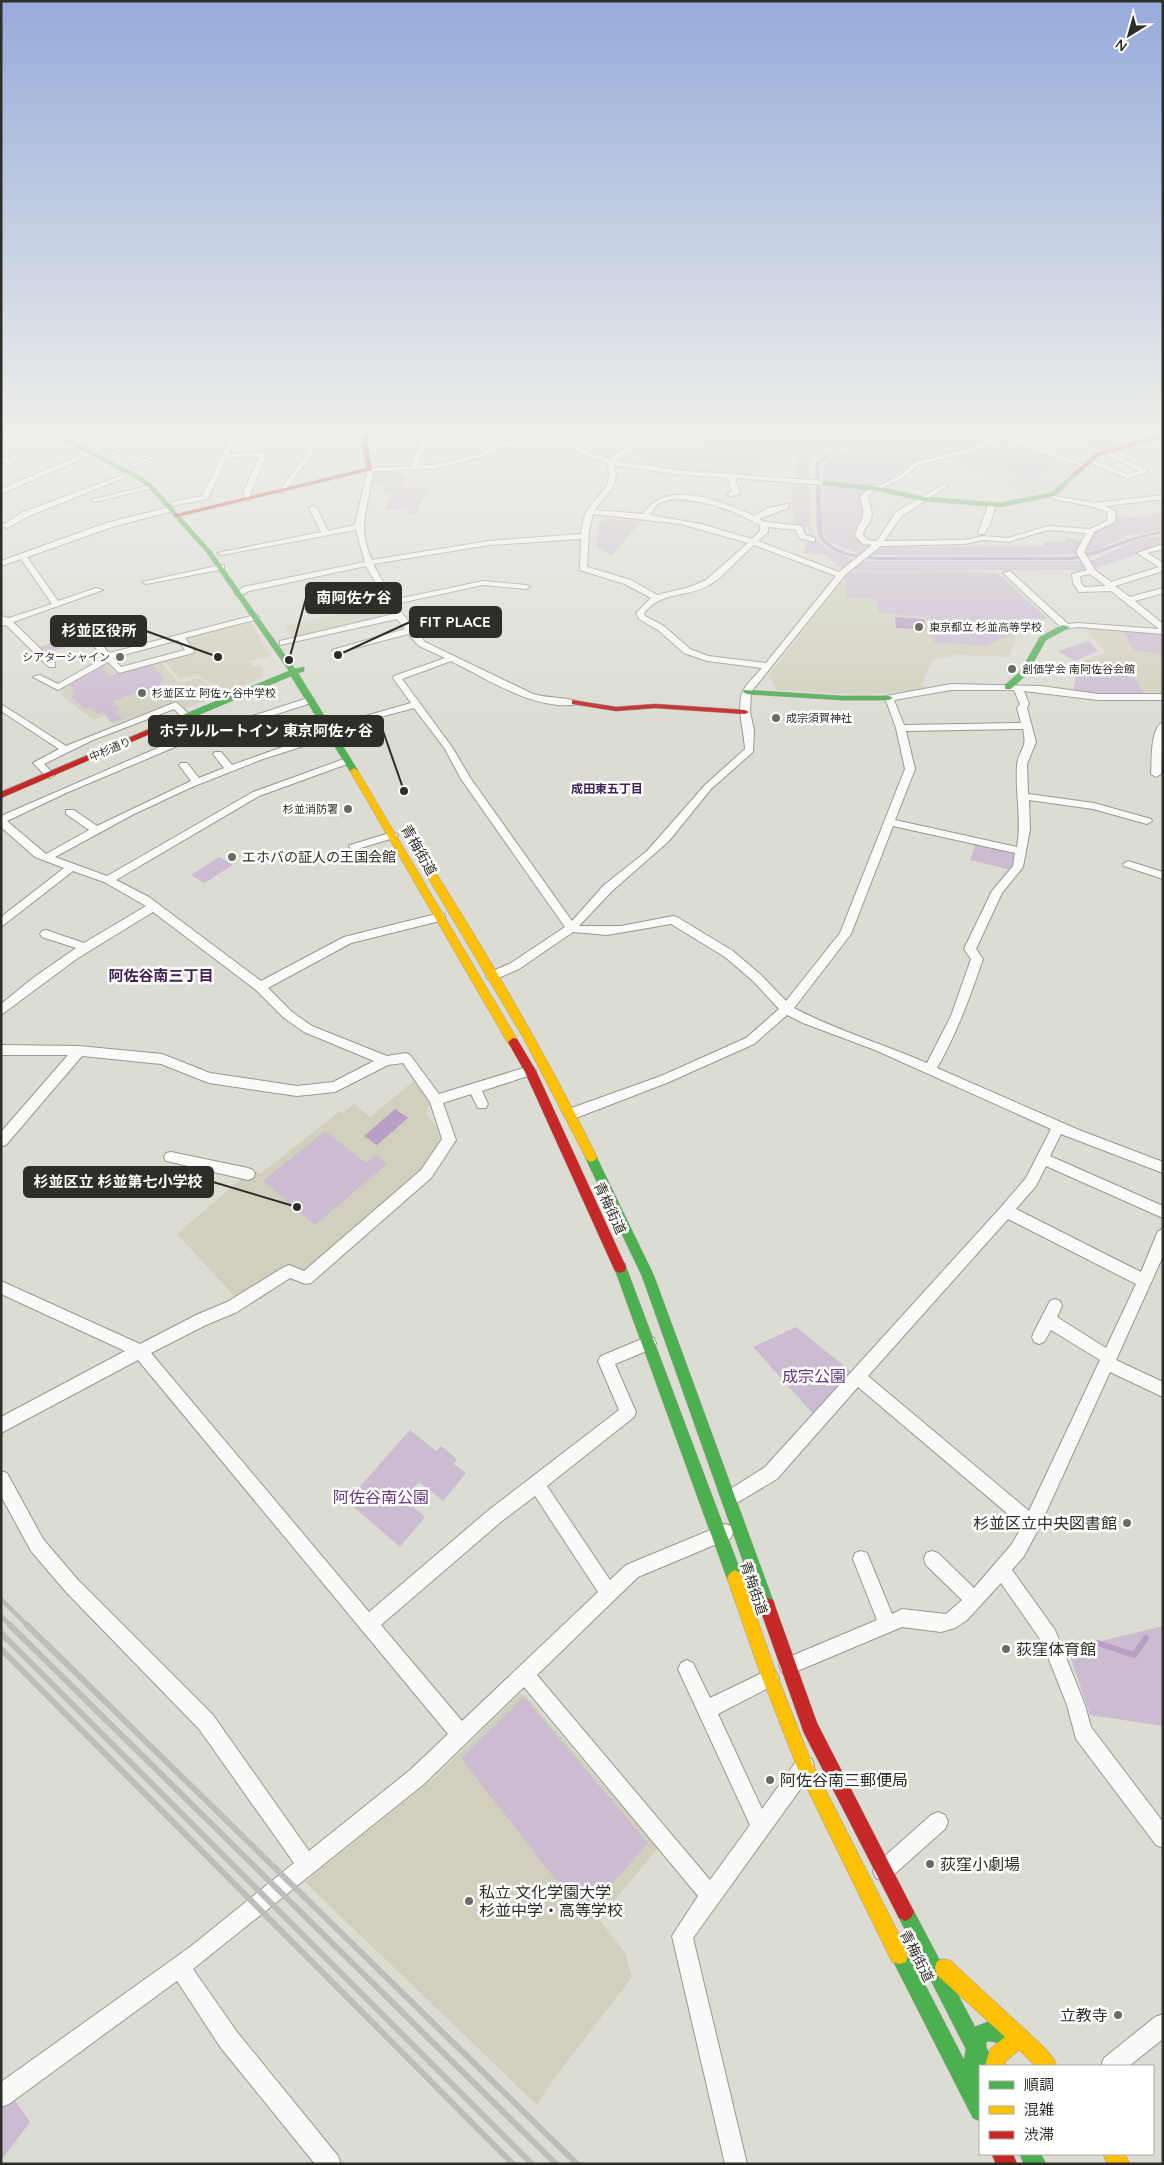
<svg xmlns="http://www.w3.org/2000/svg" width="1164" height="2165" viewBox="0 0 1164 2165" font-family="Quicksand,'Noto Sans JP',sans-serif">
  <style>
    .built { fill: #d1d0bf }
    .green { fill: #ccbcd1 }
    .water { fill: #b99ec6 }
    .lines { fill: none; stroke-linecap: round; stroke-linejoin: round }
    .stream { stroke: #b99ec6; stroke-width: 6 }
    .street-casing { stroke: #989892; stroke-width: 2 }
    .fast-casing { stroke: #989892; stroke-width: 1 }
    .slow-casing { stroke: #989892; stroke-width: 1 }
    .jam-casing { stroke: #989892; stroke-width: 1 }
    .street { fill: #fafaf8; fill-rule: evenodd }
    .fast { fill: #4caf50; fill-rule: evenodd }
    .slow { fill: #ffc107; fill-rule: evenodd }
    .jam { fill: #c62828; fill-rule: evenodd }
    .rail-far1 { stroke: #bebdbb; stroke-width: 4.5 }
    .rail { stroke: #bebdbb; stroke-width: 6 }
    .poi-dot { fill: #6b6a63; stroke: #fff; stroke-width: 2 }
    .labels { text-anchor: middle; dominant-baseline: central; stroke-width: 5; stroke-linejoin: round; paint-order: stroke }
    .far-poi-label { font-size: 11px; fill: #2e2d27; stroke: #fff; text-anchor: start }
    .far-street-label { font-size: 11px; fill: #2e2d27; stroke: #fff }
    .far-neighbourhood-label { font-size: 12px; font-weight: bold; fill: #421e55; stroke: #fff }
    .street-label { font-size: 14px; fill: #2e2d27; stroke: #fff }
    .poi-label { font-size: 14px; fill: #2e2d27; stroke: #fff; text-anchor: start }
    .neighbourhood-label { font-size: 15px; font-weight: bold; fill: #421e55; stroke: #fff }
    .near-park-label { font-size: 16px; fill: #693883; stroke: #fff }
    .near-poi-label { font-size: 16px; fill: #2e2d27; stroke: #fff; text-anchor: start }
    .leader { fill: none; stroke: #2e2d27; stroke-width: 2 }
    .callout-dot { fill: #2e2d27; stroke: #fff; stroke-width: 2 }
    .callout { fill: #2e2d27; stroke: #2e2d27; stroke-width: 2 }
    .callout-label { font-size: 15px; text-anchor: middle; font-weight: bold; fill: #fff }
  </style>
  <rect width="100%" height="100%" fill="#dcdcd3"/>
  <path class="built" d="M702,429H790L821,441L803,450L796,457L762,460L755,477L718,476L638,466L655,449L695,450L707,437L687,432Z
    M1006,439L1079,465L1081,466L1051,494L1024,500L998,480L950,458L973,453Z
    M851,570L997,572L1049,618L1017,635L1009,657L957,655L932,660L922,684L928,688L918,690L864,695L776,690L769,675Z
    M382,598L385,599L394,615L294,639L285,626L338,613L335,608Z
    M249,620L271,656L250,661L253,666L260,665L264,671L260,672L263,677L225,693L200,676L179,678L164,661L193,651L184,638Z
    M1083,627L1163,634V695L1097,696L1078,663L1106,652Z
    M160,661L176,680L181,682L200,678L220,694L185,709L176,702L112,725L105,716L94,720L60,695L64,692L58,689L105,663L109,664L115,673Z
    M415,1080L431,1101L426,1113L437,1128L440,1141L438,1149L425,1162L421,1173L306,1272L286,1265L237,1299L177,1234L241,1179L257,1172L260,1174L340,1111L343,1113L354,1104L370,1117Z
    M520,1694L525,1695L658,1848L599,1919L625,1953L632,1977L553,2080L537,2105L305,1882L434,1778Z"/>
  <path class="green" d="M751,429H787L793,432L776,439L801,449L794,456L763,459L705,453L715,438L742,439V432H751Z
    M857,429H883C864,435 812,445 808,469C808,472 809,477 809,481L795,479L798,459H794L803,450Z
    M911,429H992L1004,433L969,450L914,462L896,476L872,487L823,482C823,476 823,468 826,462C835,447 893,434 911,429Z
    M1076,433L1100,434L1119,446L1103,451L1066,435Z
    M1029,450L1053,458L1061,465L1034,480H1026L990,462L1009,453L1019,454Z
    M400,469L399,475L404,476L402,485H373V471Z
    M792,481L809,482C812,530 802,543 854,559L843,568L836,566L838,564L825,555L803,553L810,534L808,527L793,528Z
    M825,485L868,489L861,497L865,520C859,525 855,528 857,536L873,545L860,554L831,543L822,530L824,529L822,515Z
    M384,487L427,488L429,489L415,515L407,514V509L385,510L390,494L382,493Z
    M1163,513V530L1131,535L1087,553L1084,548L1091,535L1112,523L1115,514L1132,518Z
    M607,519L641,521L612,556L597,548L599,522Z
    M1163,536V546L1095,569L1088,562L1140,539Z
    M1065,537L1083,541L1077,547V554L1020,556L870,555L881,547L1043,546L1044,542L1066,541Z
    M861,561H1081L1088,570L878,571L850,569Z
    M851,572L997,573L1046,618L987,646L934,642L929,617L879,613L876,599L847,598L845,579Z
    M1122,631L1163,634V654L1134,650Z
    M73,635L78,642L44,655L37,648Z
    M1089,641L1098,651L1075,661L1058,651Z
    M1085,661L1124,662L1146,696H1097L1073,693L1078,663Z
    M153,665L164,678L159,685L113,701L120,710L115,712L122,719L112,722L103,712L98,714L90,707L86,709L72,698L73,688L70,685L103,667L109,676Z
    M976,842L1015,851V865L1011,870L970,860Z
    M219,857L233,865L204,883L191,875Z
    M325,1131L366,1163L376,1155L387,1164L315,1225L263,1181Z
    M796,1327L853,1373L815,1416L753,1347Z
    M410,1430L436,1451L441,1446L457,1459L454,1464L466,1473L443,1501L419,1482L404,1499L425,1517L400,1547L347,1501Z
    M1163,1626V1726L1090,1715L1068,1649Z
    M525,1698L648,1843L584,1916L461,1758L522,1699Z
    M14,2099L30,2122L3,2158L1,2155V2106Z"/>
  <path class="water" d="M893,429H900L840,448L819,464L823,537L833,546L847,553L877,557H1069C1102,552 1130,535 1163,531V533C1130,538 1104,555 1072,560H877C856,558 825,555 817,532L815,463L837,447Z
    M895,617L924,619L926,630L896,628Z
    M395,1109L408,1118L377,1145L364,1136Z"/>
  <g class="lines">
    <path class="stream" d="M1087,1648L1098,1643L1134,1655L1146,1638"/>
    <g class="street-casing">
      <path id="street" d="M34,429H42L1,444V440Z
        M93,429H101L77,438L72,437Z
        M225,429H233L134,466L129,465Z
        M235,429H241L229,454L263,453L266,455L251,493L250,500H246L243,493L259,457L227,458L207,499L172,506V502L202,496Z
        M274,429L323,431L325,429H331L284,492L282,493L279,491L321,435Z
        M425,429H431L418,465H433L480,454L500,443L516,441L476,432V429L518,437L527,429H533L524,438L568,443L609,459C629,445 650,429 675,429L640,442L616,461L676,470L824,481L827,483L824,485L735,478L740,494L731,496L727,494L732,492L728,478L676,474L614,465C621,485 605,495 595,510L643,514C665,477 724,502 754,516L768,508L788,504V508L759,519L766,522L802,526L805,535L815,538V542L799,538L796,530L768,527V532L758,541L839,572L872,545L863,544L855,536C860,515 868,522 860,497L865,492L899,476L916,462L969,449L1013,429H1020L1009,437L1089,466L1084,467L1004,439L973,452L920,464L903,478L869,494L868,497C870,504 874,514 870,521C867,527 864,528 863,535L868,540L877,541L896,512L944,484L947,486L946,487L902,516L884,541L965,540L983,536L1008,538L1048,526L1090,529L1107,521L1108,513C1091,503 1068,504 1049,497V495L1095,503L1163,495V499L1105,506L1116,512L1115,522L1094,532L1084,552L1095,570L1111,582L1159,567L1137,553L1163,544V549L1147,553L1163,563V571L1115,586L1130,597L1163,588V593L1135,601L1163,624V634L1078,627L1063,629L1003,573L1010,571L1068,624L1078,623L1159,629L1111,591L1079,592L1073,583L1072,574L1087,570L1076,552L1086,533L1048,530L1008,542L983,540L965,544L881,546L846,574L751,692L750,712L754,730L753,752L711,789L669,841L612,891L579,926H621L673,916L677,917L733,951L761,975L786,1001L840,933L905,769L896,728L885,698L886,696L951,684L1041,686L1098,694H1163V700H1098L1024,691L1029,704L1027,708L1036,742L1027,764L1028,794L1094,803L1151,819L1152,821L1147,824L1093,809L1029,800L1030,829L1023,867L1002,893L976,949L983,959C970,997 957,1033 937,1068L1079,1130L1163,1162V1173L1061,1134L1050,1156L1163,1206V1218L1046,1166L1036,1186L1016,1209L1141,1272L1158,1231L1163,1229V1256L1116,1360L1163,1382V1397L1110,1372L1038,1530L1024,1556L1012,1570L1055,1630L1085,1705L1091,1727L1163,1822V1848L1156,1845L1076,1739L1067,1705L1042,1642L1001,1583L967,1620L955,1628L941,1632L902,1627L788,1675L782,1672L779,1666L782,1660L877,1620L853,1559L855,1553L861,1551L867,1553L892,1614L902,1609L946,1614L962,1600L926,1565L924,1559L926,1553L932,1551L938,1553L974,1588L1012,1544L1022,1526L858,1387L777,1479L730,1507L724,1505L722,1499L724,1493L765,1467L1001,1207L1026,1178L1051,1129L875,1050L803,1023L787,1015L754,1044L669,1082L576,1118H566L565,1114L566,1110L661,1076L746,1038L779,1009L753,981L725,957L671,924L607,935L573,932L519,969L496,979H488L486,976L488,973L511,963L565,927L461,779L445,749L414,708L339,728L334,725L411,703L393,678L394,676L445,658L419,646L408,634L336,653L332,650L405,629L397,619L280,645V641L394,614L366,566L249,591L239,596L235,594L243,587L365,562L356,530L221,555L217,553L321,532L309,508L313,506L317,508L328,531L355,525L368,468L411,466ZM522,442L567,447L607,463C615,488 597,493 587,511C583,518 582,526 581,534L489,541L372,560C355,523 370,507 373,471L433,469L484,456L503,446H517ZM671,499C703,499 733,510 760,525V531L752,539L701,524L650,515L657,504ZM593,514L681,524L748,543L706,580L690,587L657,595L631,580L587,567L589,531ZM581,539L580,570L625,584L651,598L636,613L639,619L658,630L684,653L707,661L762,668C756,675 745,685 742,693C737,711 744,731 745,749L705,785L647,851L604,885L572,921L471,779L452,747L402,679L451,661C487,679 537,712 578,704L579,702C574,698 545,698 533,694L425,642L395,604L483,585L526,589L530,587L526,585L483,581L393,600L373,564L489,545ZM754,545L836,576L766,663L708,656L690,649L664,626L645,616L644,613C664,589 687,599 711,584C726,574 740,557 754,545ZM1090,574L1106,586L1084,587L1081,583L1080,576ZM951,690H1014L1020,704L1017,708L1021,723L904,725L894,700ZM1023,729C1028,750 1019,748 1017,765C1015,793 1022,819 1017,847L895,820L915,769L906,731ZM893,826L1015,853L1013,866L992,891L964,949L971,959L951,1016L927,1063C883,1044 836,1030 794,1008L851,934ZM1008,1219L1136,1284L1106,1348L1057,1317L1062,1306L1060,1301L1055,1299L1050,1301L1034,1332L1032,1337L1034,1342L1039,1344L1044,1342L1051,1330L1100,1360L1029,1511L868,1376Z
        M174,430L176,433L113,455L108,454Z
        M100,447L103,449L102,450L1,494V489Z
        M1105,450L1147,470L1148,471L1128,479L1089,462V460H1093L1128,475L1139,471L1103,453L1102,452Z
        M1,456L13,462L14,463L11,465L1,461Z
        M131,472L136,473L29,516L8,528L1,526L23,512Z
        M151,485L154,487L153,488L95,502L91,500Z
        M992,503L996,505L990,524L984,534H978L988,505Z
        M170,507L174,509L173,511L112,527L27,557L58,601L96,588L103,590L13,622L55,663V667H49L6,625L1,626V616L9,618L52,604L21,559L1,566V561L106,523Z
        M221,565H224V569L146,584L142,582Z
        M255,615L259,617L258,619L185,638L194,651L193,653L119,673L108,662L58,690L33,677L40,675L58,684L100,660L103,657L92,644L93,642H99L109,653L140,645L124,623L125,621H131L147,643ZM178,640L185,650L121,667L113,658Z
        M311,697L314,698V702L175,747L66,793L7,821L46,854L89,830L66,814V810H74L97,826L191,781L179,765L181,763H187L199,778L224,768L213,754L215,752H221L232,765L305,739L335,732V736L263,759L192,787L134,814L55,857L107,876L253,792L344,759H350V763L259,796L116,880L149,897L261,981L344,937L440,913L444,914L445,917L444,920L351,943L268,988L292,1012L312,1026L387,1056L406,1053L410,1055L439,1094L530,1066L534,1068L536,1071L534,1074L482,1091L488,1104L486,1108H478L471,1094L443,1103L456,1140L431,1178L311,1283L306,1284L290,1278L237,1312L206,1325L151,1353L369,1612L490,1509L619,1410L598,1361L601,1356L649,1336L654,1338L656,1343L654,1348L615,1364L636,1412L634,1417L547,1486L610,1580L626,1565L725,1524L731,1526L733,1532L731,1538L638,1577L537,1675L710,1880L750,1825L678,1669L681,1663L687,1660L693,1663L710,1698L770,1669L776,1672L779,1678L776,1684L718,1714L762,1809L798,1759L805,1757L812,1759L814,1766L812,1773L693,1938L747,2164H725L672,1936L698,1896L524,1687L424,1784L193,1969L237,2032L338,2156L341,2164H315L221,2048L177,1981L9,2104L1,2107V2082L190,1947L294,1863L199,1729L66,1592L31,1551L1,1496V1471L7,1473L43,1539L78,1580L213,1715L309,1851L410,1770L448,1734L138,1360L1,1433V1417L125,1351L1,1294V1281L140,1344L196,1315L227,1302L284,1267L289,1265L304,1271L421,1170L442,1139L430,1102L403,1063L388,1065L335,1092L297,1096L209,1083L161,1064L82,1056L6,1145L1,1146V1132L68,1055H1V1045L79,1046L162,1054L210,1073L297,1086L333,1082L374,1061L304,1032L284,1018L256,990L153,912L78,958L1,1015V1004L33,978L76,948L42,937L40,934L42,931L46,930L84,943L146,906L104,882L73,871L1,927V917L64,868L35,857L1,827V816L169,743ZM535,1496L598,1592L462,1721L381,1625L502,1521Z
        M176,702L190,715V719H184L174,709L93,740L44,764L55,775L50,778L47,777L33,763L59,749L1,711V704L66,746Z
        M1163,722L1161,774L1156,777L1151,774C1152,761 1150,728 1163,722Z
        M393,832L398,835L397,837L354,850L349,847L350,845Z
        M1128,861L1163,872V879L1124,866L1123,864Z
        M171,1152L248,1168L253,1170L255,1174L253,1178L248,1180L171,1162L166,1161L164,1157L166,1153Z
        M938,1812L945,1815L948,1822L945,1829L890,1878L883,1881L876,1878L873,1871L876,1864L931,1815Z
        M1163,2014V2039L1129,2066H1101L1104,2058L1155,2017Z"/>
    </g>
    <g class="fast-casing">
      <path id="fast" d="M42,429H49L143,478L153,486L211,551L295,669L304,667V671L298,673L358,771L357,773H351L350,771L291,676L179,723H173V719L289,671L207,553L149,488L139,480Z
        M1155,429H1163V431Z
        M1074,473L1077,475L1076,476L1055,496L1000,507L924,501L879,491L824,485L821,483L824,481L879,487L924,497L1000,503L1051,493Z
        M1063,625L1070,627L1046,640L1026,675L1011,689H1005V685L1020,672L1040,637Z
        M744,690L842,696H889L893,698L889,700H842L747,694L743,692Z
        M591,1152L595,1154L654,1276L775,1606L773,1612L767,1614L761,1612L759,1606L642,1276L585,1157L587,1154Z
        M620,1261L625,1263L626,1267L743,1578L740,1583L735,1586L730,1583L727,1578L614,1267L615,1263Z
        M905,1903L911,1906L975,2027L990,2021L1023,2030L1026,2037L1023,2044L1016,2047L990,2041L986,2042V2047L995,2066H980V2121L973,2118L890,1955L892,1948L899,1946L906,1948L964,2060L966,2049L896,1912L899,1906Z
        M1020,2154H1041L1046,2164H1024Z"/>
    </g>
    <g class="slow-casing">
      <path id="slow" d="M354,768L358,771L517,1039L518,1042L517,1045H509L350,771Z
        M413,841L416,842C482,944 543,1048 597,1157L595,1160L591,1162L587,1160L524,1039L408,844Z
        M735,1570L740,1573L743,1578L775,1670L811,1761L906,1948L908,1955L906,1962L899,1964L892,1962L799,1772L759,1670L727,1578L730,1573Z
        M944,1959L951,1961L1044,2047L1054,2059L1057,2066H1035L1019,2050L1006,2061L1005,2066H985L990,2049L1005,2037L937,1975L935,1968L937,1961Z
        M1103,2154H1125L1130,2164H1108Z"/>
    </g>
    <g class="jam-casing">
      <path id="jam" d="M363,429H369L368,445L372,470L176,517L173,515L367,468L362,445Z
        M1163,433V437L1099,456L1076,476L1071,475L1095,454Z
        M572,700L616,707L655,704L745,710L749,712L745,714L655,708L616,711L572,704Z
        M173,719L180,721L1,798V792Z
        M513,1038L517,1039L536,1071L626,1267L625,1271L620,1273L615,1271L525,1072L508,1042Z
        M767,1598L773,1600L775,1606L817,1723L911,1906L914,1912L911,1918L905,1921L899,1918L804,1733L759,1606L761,1600Z
        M992,2154H1013L1017,2164H996Z"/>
    </g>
    <use href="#street" class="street"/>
    <use href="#fast" class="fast"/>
    <use href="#slow" class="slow"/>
    <use href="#jam" class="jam"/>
    <path class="rail-far1" d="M1,1599L28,1626
      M1,1616L11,1626"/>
    <path class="rail" d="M10,1625L556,2164
      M27,1625L577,2164
      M1,1633L532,2164
      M1,1649L513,2164"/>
  </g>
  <linearGradient id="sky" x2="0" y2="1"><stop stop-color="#95abda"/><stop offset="0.59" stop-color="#efefeb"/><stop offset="1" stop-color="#efefeb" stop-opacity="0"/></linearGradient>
  <rect width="1164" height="732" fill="url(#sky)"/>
  <g class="poi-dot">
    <circle cx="919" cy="627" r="5"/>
    <circle cx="120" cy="657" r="5"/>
    <circle cx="1012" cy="669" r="5"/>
    <circle cx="142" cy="693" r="5"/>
    <circle cx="776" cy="718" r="5"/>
    <circle cx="348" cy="809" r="5"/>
    <circle cx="232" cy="857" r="5"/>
    <circle cx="1127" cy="1523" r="5"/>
    <circle cx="1006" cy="1649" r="5"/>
    <circle cx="770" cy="1780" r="5"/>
    <circle cx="930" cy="1864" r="5"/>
    <circle cx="469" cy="1901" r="5"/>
    <circle cx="1118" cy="2015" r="5"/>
  </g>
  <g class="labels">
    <g class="far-poi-label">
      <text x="929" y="627">東京都立 杉並高等学校</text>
      <text x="110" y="657" text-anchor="end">シアターシャイン</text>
      <text x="1022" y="669">創価学会 南阿佐谷会館</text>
      <text x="152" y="693">杉並区立 阿佐ヶ谷中学校</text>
      <text x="786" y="718">成宗須賀神社</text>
      <text x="338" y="809" text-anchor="end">杉並消防署</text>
    </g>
    <g class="far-street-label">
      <text transform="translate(110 749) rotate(-23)">中杉通り</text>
    </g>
    <g class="far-neighbourhood-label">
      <text x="607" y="788">成田東五丁目</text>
    </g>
    <g class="street-label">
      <text transform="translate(419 850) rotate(60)">青梅街道</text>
      <text transform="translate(610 1208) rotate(65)">青梅街道</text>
      <text transform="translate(754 1588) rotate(71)">青梅街道</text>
      <text transform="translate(917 1956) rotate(63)">青梅街道</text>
    </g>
    <g class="poi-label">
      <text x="242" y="857">エホバの証人の王国会館</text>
    </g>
    <g class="neighbourhood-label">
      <text x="161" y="975">阿佐谷南三丁目</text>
    </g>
    <g class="near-park-label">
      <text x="814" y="1376">成宗公園</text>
      <text x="381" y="1497">阿佐谷南公園</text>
    </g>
    <g class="near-poi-label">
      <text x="1117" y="1523" text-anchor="end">杉並区立中央図書館</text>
      <text x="1016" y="1649">荻窪体育館</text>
      <text x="780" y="1780">阿佐谷南三郵便局</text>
      <text x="940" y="1864">荻窪小劇場</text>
      <text x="479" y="1892">私立 文化学園大学<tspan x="479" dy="18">杉並中学・高等学校</tspan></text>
      <text x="1108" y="2015" text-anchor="end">立教寺</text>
    </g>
  </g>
  <path class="leader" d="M289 660L306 598M338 655L410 622M218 657L146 631M404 791L383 731M297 1207L213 1182"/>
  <g class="callout-dot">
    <circle cx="289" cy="660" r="5"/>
    <circle cx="338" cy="655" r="5"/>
    <circle cx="218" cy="657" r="5"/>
    <circle cx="404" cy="791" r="5"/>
    <circle cx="297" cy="1207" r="5"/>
  </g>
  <g class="callout">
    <rect x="306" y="583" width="95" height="30" rx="5"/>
    <rect x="410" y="607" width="91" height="30" rx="5"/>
    <rect x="51" y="616" width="95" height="30" rx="5"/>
    <rect x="149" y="716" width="234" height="30" rx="5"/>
    <rect x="24" y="1167" width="189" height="30" rx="5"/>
  </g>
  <g class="callout-label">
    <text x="354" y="603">南阿佐ケ谷</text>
    <text x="455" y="627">FIT PLACE</text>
    <text x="99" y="636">杉並区役所</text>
    <text x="266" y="736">ホテルルートイン 東京阿佐ヶ谷</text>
    <text x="118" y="1187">杉並区立 杉並第七小学校</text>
  </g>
  <rect width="1164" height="2165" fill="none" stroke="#2e2d27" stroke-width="5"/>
  <rect x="979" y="2065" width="175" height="90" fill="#ffffff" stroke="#ababa9"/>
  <rect x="989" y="2081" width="25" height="8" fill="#4caf50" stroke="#ababa9"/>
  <text x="1024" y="2090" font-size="15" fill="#2e2d27">順調</text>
  <rect x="989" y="2106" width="25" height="8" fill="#ffc107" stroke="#ababa9"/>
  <text x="1024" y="2115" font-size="15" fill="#2e2d27">混雑</text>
  <rect x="989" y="2131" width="25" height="8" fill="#c62828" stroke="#ababa9"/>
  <text x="1024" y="2140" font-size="15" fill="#2e2d27">渋滞</text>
  <g transform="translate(1129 35) rotate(217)" stroke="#ffffff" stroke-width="4" paint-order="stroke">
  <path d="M0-4L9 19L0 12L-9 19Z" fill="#2e2d27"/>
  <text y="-8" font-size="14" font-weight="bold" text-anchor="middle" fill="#2e2d27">N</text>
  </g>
</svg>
